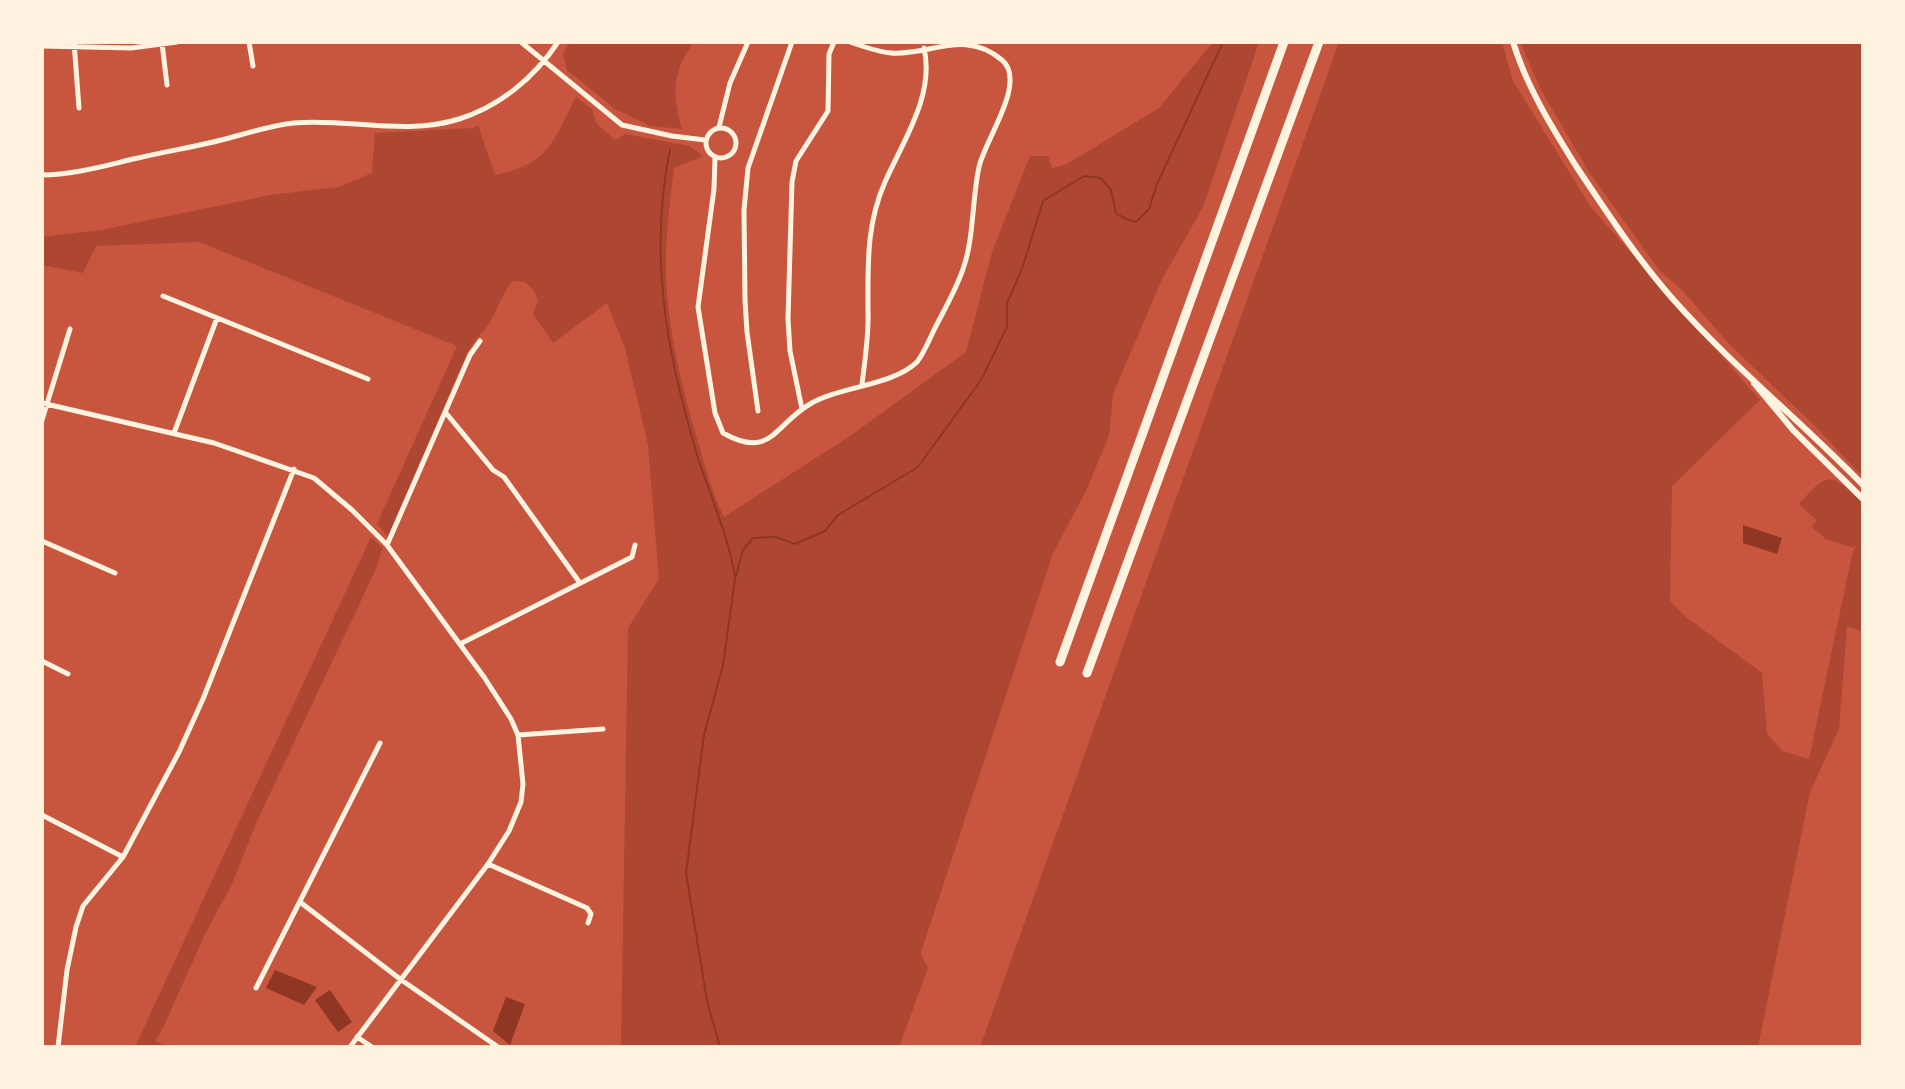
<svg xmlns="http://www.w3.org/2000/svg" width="1905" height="1089" viewBox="0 0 1905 1089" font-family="Inter,sans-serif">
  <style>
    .green { fill: #ae4732 }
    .water { fill: #8f3625 }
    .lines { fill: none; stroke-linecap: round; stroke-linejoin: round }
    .stream { stroke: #8f3625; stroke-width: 2 }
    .minor { stroke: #fff3e0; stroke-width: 5 }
    .tertiary { stroke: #fff3e0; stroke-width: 6 }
    .motorway { stroke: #fff3e0; stroke-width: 9 }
  </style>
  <rect width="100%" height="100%" fill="#c8553d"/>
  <path class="green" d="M570,42H694C672,71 672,95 682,129L650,126L615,109L567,70L563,54Z
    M1213,42H1259L1203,207L1162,279L1113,394L1109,436L1086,491L1053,553L922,949L921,955L928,968L899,1047H621L628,628L659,579L648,445L625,348L607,303L553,343L533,314L538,301L534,290L525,282L512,281C502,295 497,309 489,324C483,333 474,340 468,351L388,537L377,524L457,346L199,242L96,246L83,273L42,265V237L101,230L270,195L339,187L372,173L375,133L473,128L478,125L495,175C550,164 552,142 576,97L592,109L596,123L615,140L625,134L690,146L703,156L674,168C670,203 665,237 666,272C667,328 682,388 698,442C706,467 712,494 724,517L850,436L966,352L992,252L1030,156H1048L1052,168L1067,164L1159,108Z
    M1339,42H1502L1513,81L1590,206L1760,400L1672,486L1670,601L1686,617L1762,673L1767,733L1782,751L1809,759L1852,555L1859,540L1854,548L1826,539L1811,526L1817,521L1799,504C1829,470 1831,473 1863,503V632L1847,626L1839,729L1810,792L1758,1047H980Z
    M1520,42H1863V477L1815,426L1729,344L1683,291L1659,270L1589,172L1540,88Z
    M371,537L383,548L375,571L257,821L232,884L205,934L163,1028L155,1041L169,1047H135Z"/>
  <path class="water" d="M1743,525L1782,538L1777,554L1743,543Z
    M275,970L317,987L304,1005L266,988Z
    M330,990L352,1022L338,1032L315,1000Z
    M506,997L525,1004L510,1045L493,1031Z"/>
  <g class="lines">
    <path class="stream" d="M670,149C648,258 667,356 699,461C712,500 728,536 735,576
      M720,1047L707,1001L686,873L704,735L723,665L735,579L743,550L753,538L776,537L795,544L825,531L838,515L918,467L981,380L1007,327V303L1022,269L1043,201L1084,176L1101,178L1111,190L1116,213L1126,219L1136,222L1149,209L1157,184L1223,42"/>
    <path class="minor" d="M74,42L79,108
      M249,42L253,66
      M521,42L622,125L672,136L705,140
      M162,43L167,85
      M42,46L131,48L177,42
      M719,127L730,83L748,42
      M706 143a15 15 0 1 1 30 0a15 15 0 1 1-30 0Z
      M715,158L714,189L698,307L715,413L723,433C771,460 774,425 810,404C841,386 892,386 917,362C924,353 929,340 934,330C944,310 956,290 963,269C974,239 972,199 979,167C984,141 1028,82 1002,60C964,28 930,56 891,53C878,52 862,46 850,42
      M42,175C74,175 107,165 138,158C172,150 207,145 240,135C258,130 275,125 294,123C348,118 406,136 459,119C500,106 534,78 558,42
      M163,296L368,379
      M862,384C865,360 869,335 868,310C868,265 866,225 885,182C903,141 935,95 924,48
      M42,403L214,443L314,478L352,510L387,545L484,677L511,719L518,735L523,784L521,802L509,831L488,864L350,1047
      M802,409L790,351L788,319L792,182L796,161L828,111L829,54L834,42
      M758,411L747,332L745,300L744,210L748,168L792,42
      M446,413L493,470L504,477L580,583
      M42,420L70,329
      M174,433L217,318
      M42,541L115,573
      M387,545L470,355L480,341
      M460,644L632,557L635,545
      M42,661L68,674
      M518,735L603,729
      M42,815L123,857
      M488,864L587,908L591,914L588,923
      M300,902L400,979L498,1047
      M256,988L380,743
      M357,1037L372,1047
      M58,1047L67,970L76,927L83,906L123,857L179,752L203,699L294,469"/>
    <path class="tertiary" d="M1513,42C1527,87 1551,126 1576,166C1606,211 1636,257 1672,298C1731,365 1801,421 1863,485
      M1754,383L1793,430L1863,499"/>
    <path class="motorway" d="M1060,662L1284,42
      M1087,673L1319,42"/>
  </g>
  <rect width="1905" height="1089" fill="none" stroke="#fff3e0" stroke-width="88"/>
</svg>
